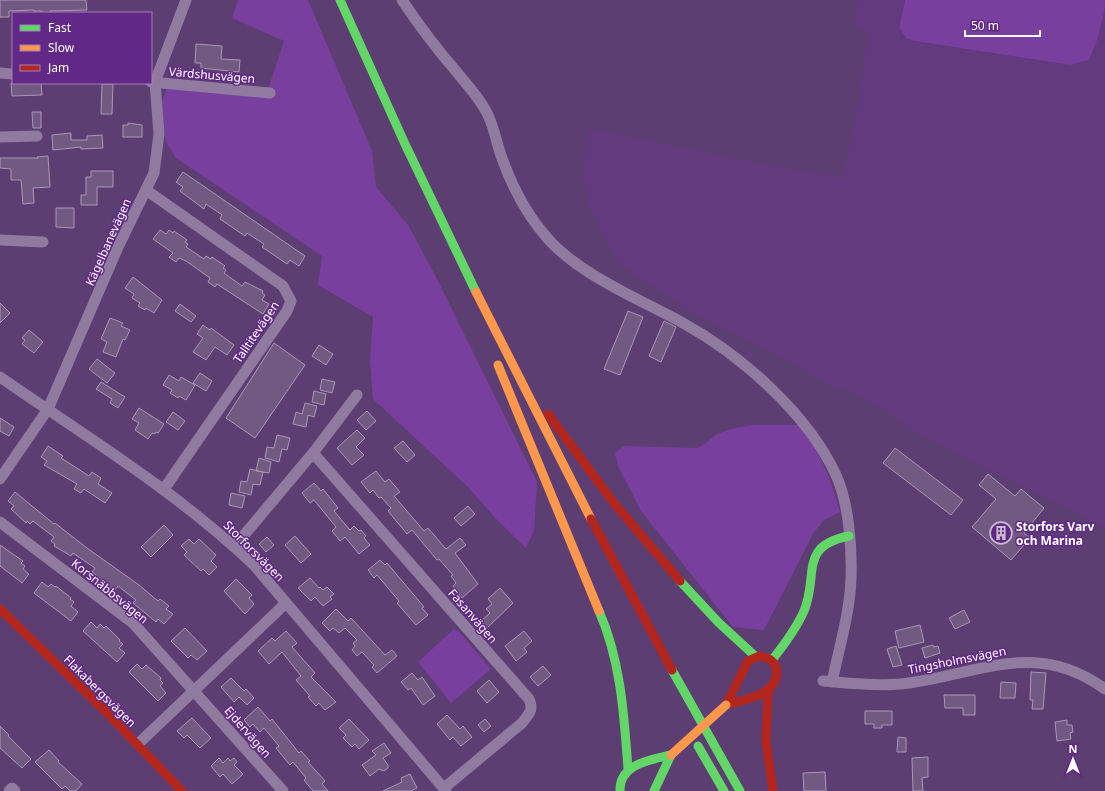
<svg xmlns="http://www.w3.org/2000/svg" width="1105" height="791" viewBox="0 0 1105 791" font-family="'Noto Sans',sans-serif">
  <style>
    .green { fill: #793f9f }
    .water { fill: #643a7f }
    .building { fill: #725982; stroke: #a998b6 }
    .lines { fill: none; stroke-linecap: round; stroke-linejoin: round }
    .street { stroke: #907a9f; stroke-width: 11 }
    .fast { stroke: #63d668; stroke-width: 9 }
    .slow { stroke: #ff974d; stroke-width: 9 }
    .jam { stroke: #b3261e; stroke-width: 9 }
    .slow-bridge { stroke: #ff974d; stroke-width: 9 }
    .labels { text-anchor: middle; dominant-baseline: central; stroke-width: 3; stroke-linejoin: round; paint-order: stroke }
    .street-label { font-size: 12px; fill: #fff; stroke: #622888 }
    .poi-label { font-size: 12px; font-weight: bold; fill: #fff; stroke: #622888; text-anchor: start }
  </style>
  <rect width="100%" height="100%" fill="#5d3e72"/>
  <path class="green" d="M238,0H308L372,151L376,187L408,225L436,277L537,482L534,531L526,548L499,522L467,486L373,399L370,361L373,317L318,285L322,256L176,158L166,142L161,104L170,80L268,89L284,41L232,18Z
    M905,0H1105C1105,20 1098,42 1089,60L1070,65L914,41L906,38L899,27Z
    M754,425H798C822,453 830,478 840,512L824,520L814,532L764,630L733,627L641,511L618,466L615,453L624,446L698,448C705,444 710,439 716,435C728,429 741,427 754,425Z
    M454,629L460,633L491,669L451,703L418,662Z"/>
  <path class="water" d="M858,0H905L899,27L906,38L914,41L1070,65L1089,60L1096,43L1105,10V531L1101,526L993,470L982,468L946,447L919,434L865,398L851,392L832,387L789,361L692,312L619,264L589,208L584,175L587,128L767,165L843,178L857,112L868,35L853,21Z"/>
  <path class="building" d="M0,0H86L87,10L50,11V13H42V11H34V10L9,11V17H0Z
    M196,44L222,46L221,59L240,60L239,72L201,68V63H195Z
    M11,83H41L42,95L12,96Z
    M102,84H113L112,114H101Z
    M32,112H41V128H33Z
    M128,123L142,125V137H123V125H128Z
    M71,133V140H87V136L102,135L103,148L81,149V147L53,150L52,135Z
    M48,156L50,187L33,188L34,203L23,204L21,180H11V169L0,168V158H38L37,157Z
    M91,171H113V187H97V205H81V195H86V177H91Z
    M183,172L305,256L299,266L290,260L287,264L262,247L264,244L247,233L245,236L220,219L222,215L206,204L204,209L180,191L183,187L176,182Z
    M56,208H74V228L56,227Z
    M160,230L166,234L169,230L173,233L174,231L187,240L185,242L188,244L186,247L204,259L206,256L211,259L212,257L225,266L223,268L226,270L224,273L242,286L245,282L263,291L262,293L265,295L262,300L269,304L263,314L217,284L215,287L208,282L210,278L186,261L179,258L176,262L169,257L173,253L153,239Z
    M133,277L162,300L154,313L146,308L145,310L138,306L140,303L132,298L134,294L125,288Z
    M0,303L10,313L0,323Z
    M180,304L196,316L191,322L175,311Z
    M628,311L643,317L620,375L604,369Z
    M110,318L123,323L121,326L130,330L125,340L123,339L116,357L103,352L107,342L101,339Z
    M664,321L676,327L661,362L649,356Z
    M203,325L210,330L211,328L234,345L227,355L215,347L206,360L193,352L203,338L197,334Z
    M29,330L43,342L34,353L22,344L25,340L22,338Z
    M274,343L305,365L255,438L226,418Z
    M319,345L333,354L326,365L312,356Z
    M97,359L115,373L107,383L89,369Z
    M200,373L212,381L206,391L193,383Z
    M169,375L179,381L181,377L195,385L186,400L179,396L178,398L170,393L172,390L163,385Z
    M322,379L335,382L332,393L320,390Z
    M101,382L125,397L118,408L110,403L112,399L96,389Z
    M314,391L326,394L324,405L312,402Z
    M305,403L317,406L314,417L308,415L306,427L293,424L296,412L302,414Z
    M139,408L164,424L158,433L156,432L155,434L152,433L148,439L135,430L139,423L132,419Z
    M367,411L376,421L366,430L357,420Z
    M173,412L185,421L178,430L166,422Z
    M0,418L14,427L9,436L0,431Z
    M357,430L365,438L356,447L364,455L352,465L337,448Z
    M277,435L290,438L287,450L282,449L279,462L265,458L267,447L274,448Z
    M403,441L415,455L407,462L394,448Z
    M48,446L63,456L61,458L89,476L92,472L101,478L98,484L112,493L105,503L84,489L81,493L74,489L77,484L44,465L47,461L41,457Z
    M895,448L963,500L951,515L883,463Z
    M259,458L271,462L269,473L256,471Z
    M250,469L263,472L260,485L253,484L251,495L239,492L241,481L247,482Z
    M376,471L385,482L389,479L400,492L394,496L424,531L428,528L446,549L460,538L466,545L455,553L478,584L462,598L453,586L456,583L451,576L453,575L439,559L437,560L412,530L407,534L388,511L391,508L381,497L379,498L373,490L370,493L361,482Z
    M988,474L1015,496L1021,489L1044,508L1024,533L1030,538L1011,560L972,527L996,499L979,485Z
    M314,483L321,491L323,489L338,508L334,511L350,530L354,526L359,531L361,530L366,536L364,538L370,545L359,554L345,537L340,541L332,531L336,527L314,500L310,503L302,493Z
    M15,492L54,524L55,523L87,548L139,585L158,601L160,599L169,606L166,609L173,614L164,624L158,619L156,622L133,603L136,600L118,586L115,590L111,588L95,577L96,575L92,572L95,568L73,553L71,556L54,546L55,544L51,541L54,537L33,521L30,524L27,521L26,523L11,509L14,506L8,501Z
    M231,493L245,496L242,508L229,505Z
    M468,506L475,514L461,526L454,518Z
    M164,525L173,535L151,557L141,547Z
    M295,536L311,554L301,563L285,545Z
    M267,537L274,545L266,552L259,544Z
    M189,539L194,544L199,539L216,555L211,561L217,567L209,575L203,569L201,571L184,555L187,552L181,546Z
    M0,545L23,561L21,563L25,566L23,569L29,574L22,583L0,566Z
    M380,560L385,565L387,563L424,607L422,608L428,615L416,625L397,603L399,601L377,575L374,578L368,570Z
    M310,578L319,588L320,587L323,590L327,587L334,594L330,597L332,599L323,606L315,597L311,601L298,588Z
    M236,579L252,595L249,598L254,604L245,614L224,591Z
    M42,582L48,587L51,584L55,587L56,586L71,598L70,599L74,602L71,606L78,612L71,621L34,593Z
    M500,588L513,603L487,628L481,621L490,613L486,609L492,604L488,599Z
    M336,609L348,621L351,618L385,655L392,650L397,656L377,673L372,667L374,665L362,652L357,656L352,650L355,646L353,643L357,640L345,628L339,633L333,628L330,631L322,623Z
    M964,610L970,622L955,629L949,618Z
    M91,622L97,628L100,624L104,628L106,626L120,640L119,641L123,644L119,648L125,653L117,662L83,631Z
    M920,625L924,642L899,648L895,631Z
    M185,628L207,651L197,660L191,655L188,658L171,641Z
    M286,631L297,643L292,647L315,673L311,677L336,702L325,710L319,703L316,706L308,697L310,696L296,680L301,676L282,652L269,664L258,651L272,638L275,641Z
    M524,631L532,641L524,648L527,652L516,661L505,646Z
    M933,645L934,647L938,646L940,653L925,658L922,648Z
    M896,646L902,665L893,667L887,649Z
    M137,664L142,669L146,665L161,678L160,680L163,683L160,686L166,693L158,701L129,672Z
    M543,666L551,675L538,686L530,677Z
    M1031,672L1046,673L1043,709H1032L1033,700H1030Z
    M412,673L418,680L422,677L435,696L423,705L411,688L408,690L401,682Z
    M231,678L244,691L246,689L254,698L247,705L239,697L234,702L221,687Z
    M489,680L499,692L487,703L477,691Z
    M1001,682L1016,683L1015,698H1000Z
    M944,695H975V715H963V708H945Z
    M258,707L270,721L272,719L299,753L301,751L310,761L308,762L325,781L322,784L328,791H313L304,780L306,778L293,762L290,765L276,748L279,746L264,728L260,732L253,724L250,727L244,720Z
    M865,711H892V725H882V728H874V724H865Z
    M447,715L460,729L463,726L472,737L461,746L453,737L450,740L437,724Z
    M192,718L211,738L200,748L187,735L184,738L177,731Z
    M349,719L369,740L359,749L355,744L352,747L343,738L346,735L339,728Z
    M485,719L491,726L484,732L478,725Z
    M1067,720V725H1072L1073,732L1070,733L1071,739L1057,741L1055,722Z
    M0,726L9,735L8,736L31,759L22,768L0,748Z
    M898,737L906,738V752H897Z
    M384,743L391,753L383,758L388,765V768L384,771L379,769L370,776L362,765L376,755L372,751Z
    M49,750L59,761L58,762L82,784L76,791H70L65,786L62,789L35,762Z
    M928,757V777L922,778L923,791H913L912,758Z
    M219,758L223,763L228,758L230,761L234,758L237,762L234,765L243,774L232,784L223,774L220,777L211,766Z
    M825,772L826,791H804L803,773Z
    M410,774L417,788L411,791H383L402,782L401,778Z"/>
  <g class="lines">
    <path class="street" d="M402,0C418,24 436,48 455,70C467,85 480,98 488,115C495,130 497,146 503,161C514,191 528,217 549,240C582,276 641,300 683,323C741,355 808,414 836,475C849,504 852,547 851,578C850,613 839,648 832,682
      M0,73L13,74
      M151,82L270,93
      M0,137L37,136
      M146,190L283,286L291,301L287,311L164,489
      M0,240L43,242
      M0,377C87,437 177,492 254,565L446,791
      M313,453L529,699C534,710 529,714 522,723L444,788
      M0,479L48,409L118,247L154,173L159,134L155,82L186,0
      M0,522L133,623L283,791
      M234,547L313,453L357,395
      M823,681C850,683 882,687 909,683C982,673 1036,639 1105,689
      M138,744L286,603
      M9,791L12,788L15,791"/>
    <path class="fast" d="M340,0L405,144L476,292
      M680,581L718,622L755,656
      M599,611C621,661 624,715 628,769
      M772,660C784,645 796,629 804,611C819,575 798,546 849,536
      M672,670L740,791
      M698,746L724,791
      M620,791C619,764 650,760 671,755
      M654,791L671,755"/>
    <path class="slow" d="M476,292L591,519
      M498,365L599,611"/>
    <path class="jam" d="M548,414L613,502L680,581
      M591,519L672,670
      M0,609L104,710L182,791
      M759,656C766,657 774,660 776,668C782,694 744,700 726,705L748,661Z
      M768,691L766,741L773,791"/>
    <path class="slow-bridge" d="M671,755L726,705"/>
  </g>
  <defs>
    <g id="building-ring" transform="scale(1.15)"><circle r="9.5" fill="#622888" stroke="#c6bbce" stroke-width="1.5"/><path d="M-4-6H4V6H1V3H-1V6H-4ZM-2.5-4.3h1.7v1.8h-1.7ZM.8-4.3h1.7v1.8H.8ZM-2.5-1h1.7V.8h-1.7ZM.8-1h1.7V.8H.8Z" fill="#c6bbce"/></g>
  </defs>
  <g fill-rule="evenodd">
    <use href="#building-ring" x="1001" y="533"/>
  </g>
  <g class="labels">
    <g class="street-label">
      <text transform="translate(212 75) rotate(5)">Värdshusvägen</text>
      <text transform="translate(108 242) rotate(-66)">Kägelbanevägen</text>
      <text transform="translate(256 332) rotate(-56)">Talltitevägen</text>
      <text transform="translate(254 551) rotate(45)">Storforsvägen</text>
      <text transform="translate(110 591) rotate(39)">Korsnäbbsvägen</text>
      <text transform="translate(473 616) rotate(49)">Fasanvägen</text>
      <text transform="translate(957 660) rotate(-11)">Tingsholmsvägen</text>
      <text transform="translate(100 691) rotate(45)">Flakabergsvägen</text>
      <text transform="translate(248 732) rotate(49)">Ejdervägen</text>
    </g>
    <g class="poi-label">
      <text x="1016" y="526">Storfors Varv<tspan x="1016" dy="14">och Marina</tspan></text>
    </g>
  </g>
  <rect x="12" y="12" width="140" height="72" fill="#622888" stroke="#a17eb8"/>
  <rect x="20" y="25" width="20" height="6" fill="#63d668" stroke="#a17eb8"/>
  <text x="48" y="32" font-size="12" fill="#ffffff">Fast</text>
  <rect x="20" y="45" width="20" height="6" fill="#ff974d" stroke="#a17eb8"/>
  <text x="48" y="52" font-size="12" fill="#ffffff">Slow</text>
  <rect x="20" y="65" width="20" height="6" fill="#b3261e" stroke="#a17eb8"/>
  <text x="48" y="72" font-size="12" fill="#ffffff">Jam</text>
  <g transform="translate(1073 759)" stroke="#622888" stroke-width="3" paint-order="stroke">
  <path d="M0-3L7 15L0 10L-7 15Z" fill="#ffffff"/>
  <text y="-6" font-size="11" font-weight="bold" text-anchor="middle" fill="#ffffff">N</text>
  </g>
  <path d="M965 30v6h75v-6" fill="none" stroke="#ffffff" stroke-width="2"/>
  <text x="971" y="30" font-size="12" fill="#ffffff" stroke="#622888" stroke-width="3" paint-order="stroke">50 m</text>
</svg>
